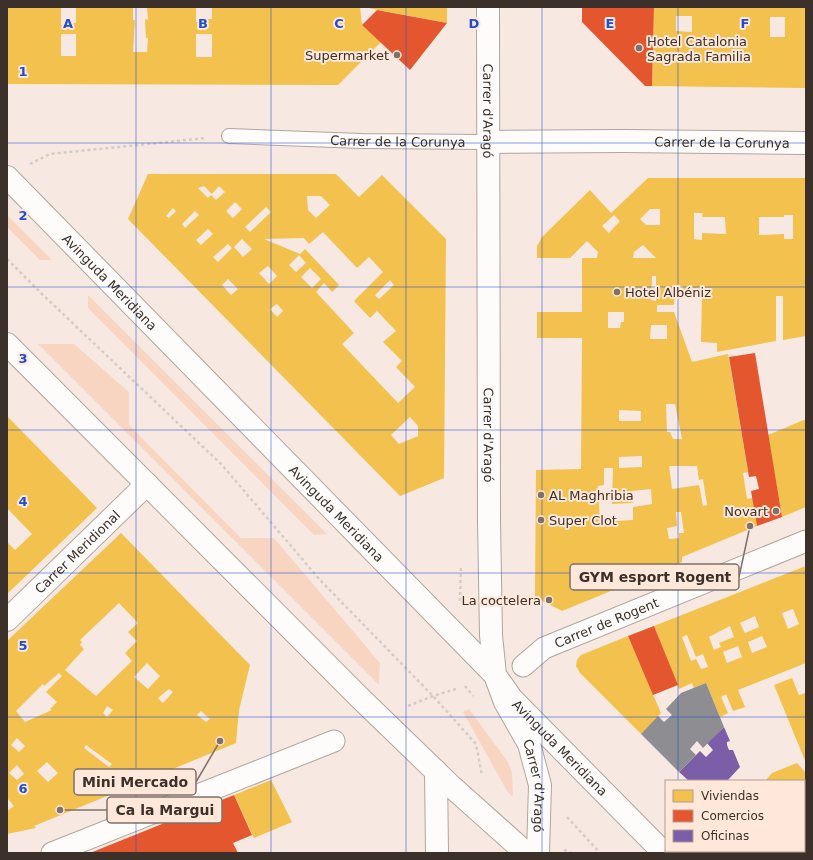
<svg xmlns="http://www.w3.org/2000/svg" width="813" height="860" viewBox="0 0 813 860" font-family="'DejaVu Sans',sans-serif">
  <style>
    .grass { fill: #f8d5c1 }
    .homes { fill: #f2c14e; fill-rule: evenodd }
    .shops { fill: #e4572e }
    .offices { fill: #7b5ea7 }
    .industry { fill: #8d8d92 }
    .lines { fill: none; stroke-linecap: round; stroke-linejoin: round }
    .service-casing { stroke: #b0a59e; stroke-width: 16 }
    .pedestrian-casing { stroke: #b0a59e; stroke-width: 23 }
    .minor-casing { stroke: #b0a59e; stroke-width: 24 }
    .tertiary-casing { stroke: #b0a59e; stroke-width: 24 }
    .primary-casing { stroke: #b0a59e; stroke-width: 24 }
    .path { stroke: #d1ccc8; stroke-width: 2.5; stroke-dasharray: 3 3; stroke-linecap: butt }
    .service { stroke: #fefcfa; stroke-width: 14 }
    .pedestrian { stroke: #fefcfa; stroke-width: 21 }
    .minor { stroke: #fefcfa; stroke-width: 22 }
    .tertiary { stroke: #fefcfa; stroke-width: 22 }
    .primary { stroke: #fefcfa; stroke-width: 22 }
    .grid { fill: none; stroke: #1d4ed8; stroke-width: 1; stroke-opacity: 0.55 }
    .poi-dot { fill: #7d716a; stroke: #ffe7d9; stroke-width: 1.5 }
    .labels { text-anchor: middle; dominant-baseline: central; stroke-width: 4; stroke-linejoin: round; paint-order: stroke }
    .poi-label { font-size: 13px; fill: #3c312a; stroke: #ffe7d9; text-anchor: start }
    .street-label { font-size: 13px; fill: #3c312a; stroke: #ffe7d9 }
    .grid-label { font-size: 13px; text-anchor: middle; font-weight: bold; fill: #1d4ed8; stroke: #ffe7d9; stroke-width: 4; stroke-linejoin: round; paint-order: stroke }
    .leader { fill: none; stroke: #7d716a; stroke-width: 1.5 }
    .callout-dot { fill: #7d716a; stroke: #ffe7d9; stroke-width: 1.5 }
    .callout { fill: #ffe7d9; stroke: #7d716a; stroke-width: 1.5 }
    .callout-label { font-size: 14px; text-anchor: middle; font-weight: bold; fill: #3c312a }
  </style>
  <rect width="100%" height="100%" fill="#f7e9e1"/>
  <path class="grass" d="M7,215L52,260H40L7,227Z
    M88,295L327,534L314,535L88,308Z
    M38,344H74L129,392V425L241,538H274L380,663L379,685Z
    M469,709L508,762L512,773L513,797L507,791L463,712Z"/>
  <path class="homes" d="M7,7H61V25L73,26V23H76V7H133V20H135L133,52H147L148,38H146L145,19L148,20L147,7H196V22H205V19H212V7H360L362,25L381,42L338,85L7,84ZM61,34H76V56H61ZM196,34H212V57H196Z
    M365,7H447V23L373,9Z
    M654,7H806V88L652,86ZM676,16H692V32L676,31ZM770,17H785V37H770Z
    M148,174H336L359,197L382,175L446,239L444,478L400,496L128,219ZM204,186L212,194L219,186L225,192L216,200L211,195L208,198L198,188ZM307,196H321L330,205L316,218L308,210ZM235,202L242,209L233,218L226,211ZM266,207L271,212L250,232L245,227ZM173,208L176,211L169,218L166,216ZM195,211L199,215L185,228L182,224ZM208,229L213,234L201,245L196,240ZM323,232L357,268L369,257L383,272L354,301L370,318L377,311L396,331L383,342L402,361L396,367L415,387L398,403L342,344L354,333L316,292L324,283L332,292L339,285L305,249L300,254L264,239L304,238L309,244ZM242,239L252,249L243,257L234,247ZM228,244L232,248L218,262L213,257ZM299,255L306,263L296,272L289,265ZM268,266L277,276L269,284L259,273ZM310,268L321,279L312,288L301,277ZM228,279L238,289L231,295L222,285ZM390,280L394,285L379,299L375,295ZM277,304L283,311L277,317L270,309ZM410,417L418,426V436L399,444L391,435Z
    M648,178H806V336L783,340V296H776V341L717,352V343L701,342L702,295H683V286H675L674,305H657V312H674L692,362L728,354L748,472L743,473L747,499L753,498L757,526L682,557V562L562,611L535,597L536,470L581,469L582,338H537V312H582V258H597L598,252L587,241L570,258H537V246L542,237L590,190L611,213ZM650,209H660V225H646L640,219ZM694,213H703L702,217H725L726,234L702,233V240L694,239ZM614,215L620,221L609,233L602,226ZM784,215H793V239H784V234L759,235V217H784ZM643,245L656,258H633L634,252ZM652,276H656V301L651,300ZM608,312H624V322H621L620,328H608ZM651,325H667V339H650ZM666,404H675L682,439H673L670,432H667ZM619,410L641,411V421H619ZM642,456V467L619,468V457ZM669,466H697L699,480L703,479L707,505L703,506L699,485L672,489ZM604,468H613L612,504L633,503L632,491L651,489L652,504L633,507V520L600,522L598,486L604,485ZM676,512H681L684,533H679V538L669,539L667,528L677,526Z
    M7,416L97,508L7,594V542L15,550L32,534L7,508Z
    M806,419V507L782,517L768,435Z
    M121,533L250,665L239,710L236,743L34,826L36,828L7,834V811L14,806L7,798V641ZM119,603L138,623L128,632L137,641L125,653L132,661L96,696L65,670L84,649L80,645L82,642L80,640ZM147,663L160,676L148,689L134,677ZM59,673L62,676L46,692L57,702L50,709L52,710L25,722L16,711L43,684L44,686ZM169,689L173,692L163,703L158,698ZM107,706L113,710L107,717L103,713ZM201,711L210,719L206,722L197,715ZM17,738L25,746L19,752L11,745ZM86,745L112,764L109,767L84,748ZM47,762L58,773L48,782L37,771ZM17,765L24,774L17,780L9,773Z
    M806,566V663L738,690L745,707L733,711L726,694L721,697L728,713L720,717L706,683L694,688L692,683L679,689L654,626ZM793,609L799,624L788,629L782,613ZM755,616L759,627L745,633L740,623ZM730,626L734,637L719,643L721,647L714,650L709,637ZM687,635L696,657L703,654L708,667L701,669L696,659L691,661L682,637ZM762,636L767,647L752,653L748,642ZM738,646L742,657L727,663L723,652Z
    M628,636L661,713L641,734L580,673L576,666L577,660L581,655Z
    M792,678L799,695L806,693V763L774,685Z
    M797,763L806,773V853H761L759,851H804V781H765L772,773Z
    M271,780L292,822L254,838L234,795Z"/>
  <path class="shops" d="M582,7H654L652,86H645L582,22Z
    M377,10L447,23L410,70L362,25Z
    M755,353L782,517L757,526L751,491L759,489L756,476L749,477L729,357Z
    M654,626L678,685L653,695L628,636Z
    M234,795L252,835L233,843L238,853H90Z"/>
  <path class="offices" d="M724,727L730,741L727,742V745L729,750H733L740,767L727,781H689L679,772L700,751L706,757L713,750L707,743Z"/>
  <path class="industry" d="M706,683L724,727L703,748L697,741L690,749L696,755L679,772L641,734L658,716L664,722L672,715L666,709L681,693Z"/>
  <g class="lines">
    <g class="service-casing">
      <g id="service">
        <path id="s1" d="M229,136L361,141L488,142"/>
      </g>
    </g>
    <g class="pedestrian-casing">
      <g id="pedestrian">
        <path id="s2" d="M523,666L544,648L806,541"/>
        <path d="M52,853L334,741"/>
      </g>
    </g>
    <g class="minor-casing">
      <g id="minor">
        <path id="s3" d="M488,142L622,141L806,143"/>
        <path id="s4" d="M7,620L147,484"/>
      </g>
    </g>
    <g class="tertiary-casing">
      <g id="tertiary">
        <path id="s5" d="M7,177L495,675L505,702L529,744L540,785L538,853"/>
        <path d="M436,771L437,853"/>
      </g>
    </g>
    <g class="primary-casing">
      <g id="primary">
        <path id="s6" d="M488,7L489,521L491,635L495,675L512,699L664,853"/>
        <path d="M7,344L359,697L451,786L526,853"/>
      </g>
    </g>
    <path class="path" d="M30,164L50,154L206,138
      M7,259L42,294L222,465L320,580L433,696L476,744L482,776
      M460,601L461,566
      M465,686L473,696
      M408,706L433,696L456,689
      M567,817L600,853
      M564,850L571,853"/>
    <use href="#service" class="service"/>
    <use href="#pedestrian" class="pedestrian"/>
    <use href="#minor" class="minor"/>
    <use href="#tertiary" class="tertiary"/>
    <use href="#primary" class="primary"/>
  </g>
  <path class="grid" d="M136,7V853M271,7V853M406,7V853M542,7V853M678,7V781M7,143H806M7,287H806M7,430H806M7,573H806M7,717H806M678,851V853"/>
  <g class="poi-dot">
    <circle cx="639" cy="48" r="4"/>
    <circle cx="397" cy="55" r="4"/>
    <circle cx="617" cy="292" r="4"/>
    <circle cx="541" cy="495" r="4"/>
    <circle cx="776" cy="511" r="4"/>
    <circle cx="541" cy="520" r="4"/>
    <circle cx="549" cy="600" r="4"/>
  </g>
  <g class="labels">
    <g class="poi-label">
      <text x="647" y="41">Hotel Catalonia<tspan x="647" dy="15">Sagrada Familia</tspan></text>
      <text x="389" y="55" text-anchor="end">Supermarket</text>
      <text x="625" y="292">Hotel Albéniz</text>
      <text x="549" y="495">AL Maghribia</text>
      <text x="768" y="511" text-anchor="end">Novart</text>
      <text x="549" y="520">Super Clot</text>
      <text x="541" y="600" text-anchor="end">La coctelera</text>
    </g>
    <g class="street-label">
      <text stroke="none"><textPath href="#s6" startOffset="104">Carrer d'Aragó</textPath></text>
      <text stroke="none"><textPath href="#s1" startOffset="169">Carrer de la Corunya</textPath></text>
      <text stroke="none"><textPath href="#s3" startOffset="234">Carrer de la Corunya</textPath></text>
      <text stroke="none"><textPath href="#s5" startOffset="147">Avinguda Meridiana</textPath></text>
      <text stroke="none"><textPath href="#s6" startOffset="428">Carrer d'Aragó</textPath></text>
      <text stroke="none"><textPath href="#s5" startOffset="471">Avinguda Meridiana</textPath></text>
      <text stroke="none"><textPath href="#s4" startOffset="98">Carrer Meridional</textPath></text>
      <text stroke="none"><textPath href="#s2" startOffset="95">Carrer de Rogent</textPath></text>
      <text stroke="none"><textPath href="#s6" startOffset="766">Avinguda Meridiana</textPath></text>
      <text stroke="none"><textPath href="#s5" startOffset="817">Carrer d'Aragó</textPath></text>
    </g>
  </g>
  <g class="grid-label">
    <text x="68" y="28">A</text>
    <text x="203" y="28">B</text>
    <text x="339" y="28">C</text>
    <text x="474" y="28">D</text>
    <text x="610" y="28">E</text>
    <text x="745" y="28">F</text>
    <text x="23" y="76">1</text>
    <text x="23" y="220">2</text>
    <text x="23" y="363">3</text>
    <text x="23" y="506">4</text>
    <text x="23" y="650">5</text>
    <text x="23" y="793">6</text>
  </g>
  <path class="leader" d="M750 526L739 577M220 741L196 782M60 810L107 810"/>
  <g class="callout-dot">
    <circle cx="750" cy="526" r="4"/>
    <circle cx="220" cy="741" r="4"/>
    <circle cx="60" cy="810" r="4"/>
  </g>
  <g class="callout">
    <rect x="570" y="564" width="169" height="26" rx="4"/>
    <rect x="74" y="769" width="122" height="26" rx="4"/>
    <rect x="107" y="797" width="115" height="26" rx="4"/>
  </g>
  <g class="callout-label">
    <text x="655" y="582">GYM esport Rogent</text>
    <text x="135" y="787">Mini Mercado</text>
    <text x="165" y="815">Ca la Margui</text>
  </g>
  <rect width="813" height="860" fill="none" stroke="#3c312a" stroke-width="16"/>
  <rect x="665" y="780" width="140" height="72" fill="#ffe7d9" stroke="#b19e93"/>
  <rect x="673" y="790" width="20" height="12" fill="#f2c14e" stroke="#b19e93"/>
  <text x="701" y="800" font-size="12" fill="#3c312a">Viviendas</text>
  <rect x="673" y="810" width="20" height="12" fill="#e4572e" stroke="#b19e93"/>
  <text x="701" y="820" font-size="12" fill="#3c312a">Comercios</text>
  <rect x="673" y="830" width="20" height="12" fill="#7b5ea7" stroke="#b19e93"/>
  <text x="701" y="840" font-size="12" fill="#3c312a">Oficinas</text>
</svg>
